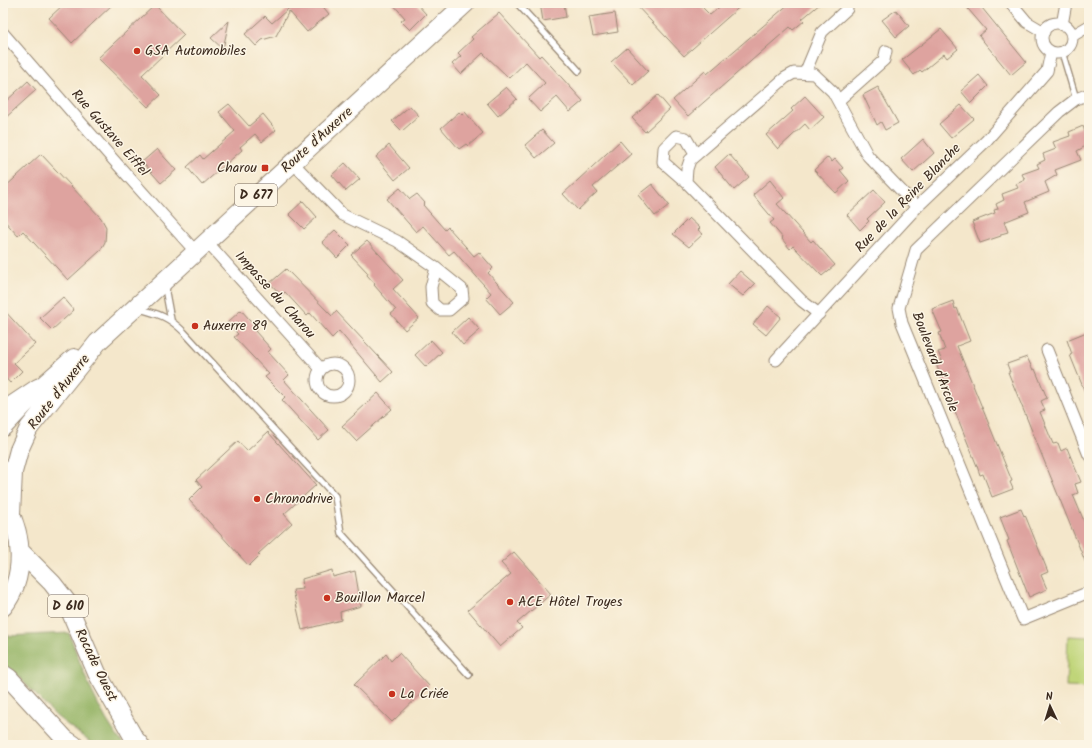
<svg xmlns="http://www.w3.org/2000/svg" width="1092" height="748" viewBox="0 0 1092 748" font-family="Kalam,sans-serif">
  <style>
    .green { fill: #c0d579; stroke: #7e804c }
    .forest { fill: #98b669; stroke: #6a7044 }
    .building { fill: #dea39f }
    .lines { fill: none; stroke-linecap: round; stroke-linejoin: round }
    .lane-casing { stroke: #988874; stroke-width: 8 }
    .street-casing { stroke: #988874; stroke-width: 13 }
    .primary-casing { stroke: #988874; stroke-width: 20 }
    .highway-casing { stroke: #988874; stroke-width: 23 }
    .lane { stroke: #fff; stroke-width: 5.5 }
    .street { stroke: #fff; stroke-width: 11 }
    .primary { stroke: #fff; stroke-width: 18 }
    .highway { stroke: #fff; stroke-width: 21 }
    .poi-dot { fill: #c8321e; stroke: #fcf5e5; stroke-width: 1.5 }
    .labels { text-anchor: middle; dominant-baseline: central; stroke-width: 3; stroke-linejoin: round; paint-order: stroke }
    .shield { fill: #fcf5e5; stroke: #75675a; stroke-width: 1 }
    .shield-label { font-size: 13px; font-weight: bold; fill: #3b2a1e }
    .poi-label { font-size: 14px; fill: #3b2a1e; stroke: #fcf5e5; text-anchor: start }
    .street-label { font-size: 14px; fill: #3b2a1e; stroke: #fcf5e5 }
  </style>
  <rect width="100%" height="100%" fill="#fcf5e5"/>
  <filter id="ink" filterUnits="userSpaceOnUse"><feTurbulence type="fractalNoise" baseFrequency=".025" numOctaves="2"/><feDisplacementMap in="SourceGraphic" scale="8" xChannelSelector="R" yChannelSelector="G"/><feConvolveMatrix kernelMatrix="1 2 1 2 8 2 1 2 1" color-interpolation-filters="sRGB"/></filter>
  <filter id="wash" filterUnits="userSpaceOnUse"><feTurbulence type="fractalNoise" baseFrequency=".012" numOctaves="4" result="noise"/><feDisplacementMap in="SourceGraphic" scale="16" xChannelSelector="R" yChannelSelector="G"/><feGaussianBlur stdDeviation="0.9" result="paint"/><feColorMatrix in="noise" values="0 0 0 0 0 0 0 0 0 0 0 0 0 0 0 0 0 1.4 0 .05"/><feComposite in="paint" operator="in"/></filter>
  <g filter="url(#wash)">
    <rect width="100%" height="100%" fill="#f4e7cb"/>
    <path class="green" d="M1068,636L1089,637V688L1066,687Z"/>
    <path class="forest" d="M69,633C83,671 98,714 124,745H95L90,742L56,716L16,674L3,664V639L7,636Z"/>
    <g id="blocks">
      <path class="building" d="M65,3H114L72,43L49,18Z
        M295,3H320L329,14L307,32L289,11L276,36L262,40L256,46L245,34L265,16L272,23Z
        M392,3H416L426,14L410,30L401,21L405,18Z
        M540,3H564L566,17L543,21Z
        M634,3H698L710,15L724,3H744L684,56Z
        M790,3H821L802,19L804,21L793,30L790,27L688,116L673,100L705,71L707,74Z
        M963,3H978L1026,62L1011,75L979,36L986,30Z
        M155,5L184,35L142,75L161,95L148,107L98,58Z
        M896,10L909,26L896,37L882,20Z
        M499,13L539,57L541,55L583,101L570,112L557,97L540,112L528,99L545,83L526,62L509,78L483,53L461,74L452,64L461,56L458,53L473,39L471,37Z
        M615,13L618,32L593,36L589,17Z
        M229,21L223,49L211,38Z
        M941,29L958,49L947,58L944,54L922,72L920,70L914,75L902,60Z
        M627,48L648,71L633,85L611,62Z
        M979,75L988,86L971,103L961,91Z
        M28,81L36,90L3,120V104Z
        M506,87L517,99L498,116L487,103Z
        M878,87L898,123L885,130L881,122L877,125L863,95Z
        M658,95L670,109L645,132L632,118Z
        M805,96L824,117L810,130L805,124L778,149L766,135L793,111L791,109Z
        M229,104L249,126L263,114L276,130L262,142L255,134L240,147L242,150L202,185L187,167L200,155L203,159L235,131L219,112Z
        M961,105L974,119L951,138L939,124Z
        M410,106L419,116L402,131L392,121Z
        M459,112L462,115L465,112L483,133L468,146L466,144L459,149L441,128Z
        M1083,126L1089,144L1077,151L1081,160L1055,170L1057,175L1045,182L1049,192L1025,202L1029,212L1004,222L1008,232L1001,234V236L980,243L972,222L995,213L994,210L998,209L996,204L1004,200L1002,194L1018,188L1016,184L1025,180L1022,174L1039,168L1037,164L1045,160L1043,154L1056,149L1053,142L1070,136L1069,132Z
        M542,130L554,143L536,158L525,145Z
        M923,139L934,153L913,172L901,159Z
        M620,141L631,154L593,187L597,192L578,210L563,194Z
        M389,145L409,168L395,180L376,157Z
        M157,149L176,170L161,183L142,162Z
        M41,154L101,218L106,227L105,242L100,251L68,280L23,231L18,236L3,219V189Z
        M729,154L749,177L734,190L715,167Z
        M828,157L832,162L835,159L843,168L840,170L849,181L836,193L814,170Z
        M345,163L360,179L346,191L332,175Z
        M770,180L784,198L777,204L811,242L813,240L835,265L822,276L793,246L790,249L782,239L783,238L770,223L774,220L753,195Z
        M652,184L669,205L655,216L638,195Z
        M400,188L410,199L417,194L425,203L423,205L445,230L448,227L474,256L479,252L493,268L488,273L514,302L500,314L486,298L491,293L454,251L449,255L423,226L416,232L387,199Z
        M874,190L885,202L867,219L869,221L860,230L847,215Z
        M303,201L317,217L304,229L289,214Z
        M689,218L700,228L698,230L703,234L689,247L673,234Z
        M335,230L350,245L337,258L322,242Z
        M367,241L403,280L393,289L419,318L405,330L391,314L396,310L374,285L375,284L367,275L368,273L351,255Z
        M286,269L332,316L336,311L393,372L382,382L339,331L332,338L310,313L307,316L285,292L281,295L270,283Z
        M740,271L755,284L743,296L728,284Z
        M63,297L74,310L52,330L40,318Z
        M953,301L955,309L957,308L970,341L957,346L1012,481L1010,482L1013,489L992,497L983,474L980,475L977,466L936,364L942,361L938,352L945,350L939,333L942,332L932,309Z
        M768,306L781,317L766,335L753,324Z
        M3,309L35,344L14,363L22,371L10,383L3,375Z
        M241,310L258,329L255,331L271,349L268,352L289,375L284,380L329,430L318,440L282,400L285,397L265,377L269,374L234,337L238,334L227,323Z
        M468,317L480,330L463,345L452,332Z
        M1089,331V402L1070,355L1072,354L1067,340Z
        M431,340L442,352L426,367L415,355Z
        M1027,357L1033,370L1035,369L1047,398L1041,401L1045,410L1040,412L1053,444L1058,443L1061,451L1067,448L1081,482L1075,484L1078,493L1073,495L1087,528L1089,527V571L1008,372H1010L1007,364Z
        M378,393L392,409L356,441L342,426Z
        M268,432L316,485L284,514L292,523L258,554L260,555L249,566L189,500L202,487L196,480L238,441L247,451Z
        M1021,509L1024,516L1025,515L1048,572L1041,575L1047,589L1029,597L1007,541L1009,540L1000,517Z
        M514,552L551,594L517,623L522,628L500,647L468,610L511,574L501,563Z
        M332,570L333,577L355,571L361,606L340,612L341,620L302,630L293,590L303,589L302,579Z
        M399,653L429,686L392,722L354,685L386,654L391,661Z"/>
    </g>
  </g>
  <g filter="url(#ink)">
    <use href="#blocks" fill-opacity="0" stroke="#988874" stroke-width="1"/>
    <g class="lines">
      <g class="lane-casing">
        <path id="lane" d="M517,3L579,71
          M1062,52L1076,99
          M167,284L166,293L171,320
          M138,309C158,313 170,318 184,332L335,496L341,533L469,675"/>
      </g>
      <g class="street-casing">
        <path id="street" d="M1011,3L1027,22L1044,32
          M1042 38a15 15 0 1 1 30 0a15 15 0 1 1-30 0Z
          M1062,25L1066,3
          M3,33L110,156L195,251
          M1072,36L1089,26
          M805,73L822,32L847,9
          M1089,94L1076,99L1059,112L916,250L899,308L902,323L1023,619L1089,592
          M838,101L884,60L886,51
          M292,162L343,215L397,241L436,268L462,289L463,298L449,310H440L432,303L431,287L436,268
          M686,182L663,162L664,148L676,136L686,138L696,155
          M206,241L321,369
          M819,314L802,301L686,182L687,169L690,160L785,78L794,73L814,74L833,92L868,156L917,207
          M1047,350L1089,455
          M776,360L917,207L986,141L1047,71L1051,52
          M317 380a16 16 0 1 1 32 0a16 16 0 1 1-32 0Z"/>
      </g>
      <g class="primary-casing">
        <path id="primary" d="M3,427L39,389L74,358
          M11,514L13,472L19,450L29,428L98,342L466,3
          M20,551L52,583L66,601L97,673L134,738L140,745
          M3,607C26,578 24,535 5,504
          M3,674L9,678L65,739L74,745"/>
      </g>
      <g class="highway-casing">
        <path id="highway" d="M3,413L39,389"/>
      </g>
      <use href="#lane" class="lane"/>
      <use href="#street" class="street"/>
      <use href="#primary" class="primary"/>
      <use href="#highway" class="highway"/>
    </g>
  </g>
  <g class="poi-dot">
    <circle cx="137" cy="51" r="4"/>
    <rect x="261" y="164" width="8" height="8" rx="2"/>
    <circle cx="195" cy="326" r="4"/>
    <circle cx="257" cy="499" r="4"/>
    <circle cx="327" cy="598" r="4"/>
    <circle cx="510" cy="602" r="4"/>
    <circle cx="392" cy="694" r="4"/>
  </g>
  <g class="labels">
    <g class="shield">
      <rect x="235" y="184" width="42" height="22" rx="3"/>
      <rect x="48" y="595" width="40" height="22" rx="3"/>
    </g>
    <g class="shield-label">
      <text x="256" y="195">D 677</text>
      <text x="68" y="606">D 610</text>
    </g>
    <g class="poi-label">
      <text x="145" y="51">GSA Automobiles</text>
      <text x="257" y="168" text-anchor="end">Charou</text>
      <text x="203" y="326">Auxerre 89</text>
      <text x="265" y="499">Chronodrive</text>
      <text x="335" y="598">Bouillon Marcel</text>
      <text x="518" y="602">ACE Hôtel Troyes</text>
      <text x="400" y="694">La Criée</text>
    </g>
    <g class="street-label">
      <text transform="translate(110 133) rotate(49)">Rue Gustave Eiffel</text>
      <text transform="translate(317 140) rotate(-42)">Route d'Auxerre</text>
      <text transform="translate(908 198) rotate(-46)">Rue de la Reine Blanche</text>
      <text transform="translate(275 295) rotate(48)">Impasse du Charou</text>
      <text transform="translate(935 362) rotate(69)">Boulevard d'Arcole</text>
      <text transform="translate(59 392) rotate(-52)">Route d'Auxerre</text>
      <text transform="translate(96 665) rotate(64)">Rocade Ouest</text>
    </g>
  </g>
  <rect width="1092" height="748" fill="none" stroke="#fcf5e5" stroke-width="16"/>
  <g transform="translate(1050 706) rotate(356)" stroke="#fcf5e5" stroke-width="3" paint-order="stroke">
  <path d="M0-3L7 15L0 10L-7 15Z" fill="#3b2a1e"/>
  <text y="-6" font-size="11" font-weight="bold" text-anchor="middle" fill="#3b2a1e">N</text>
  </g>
</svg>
